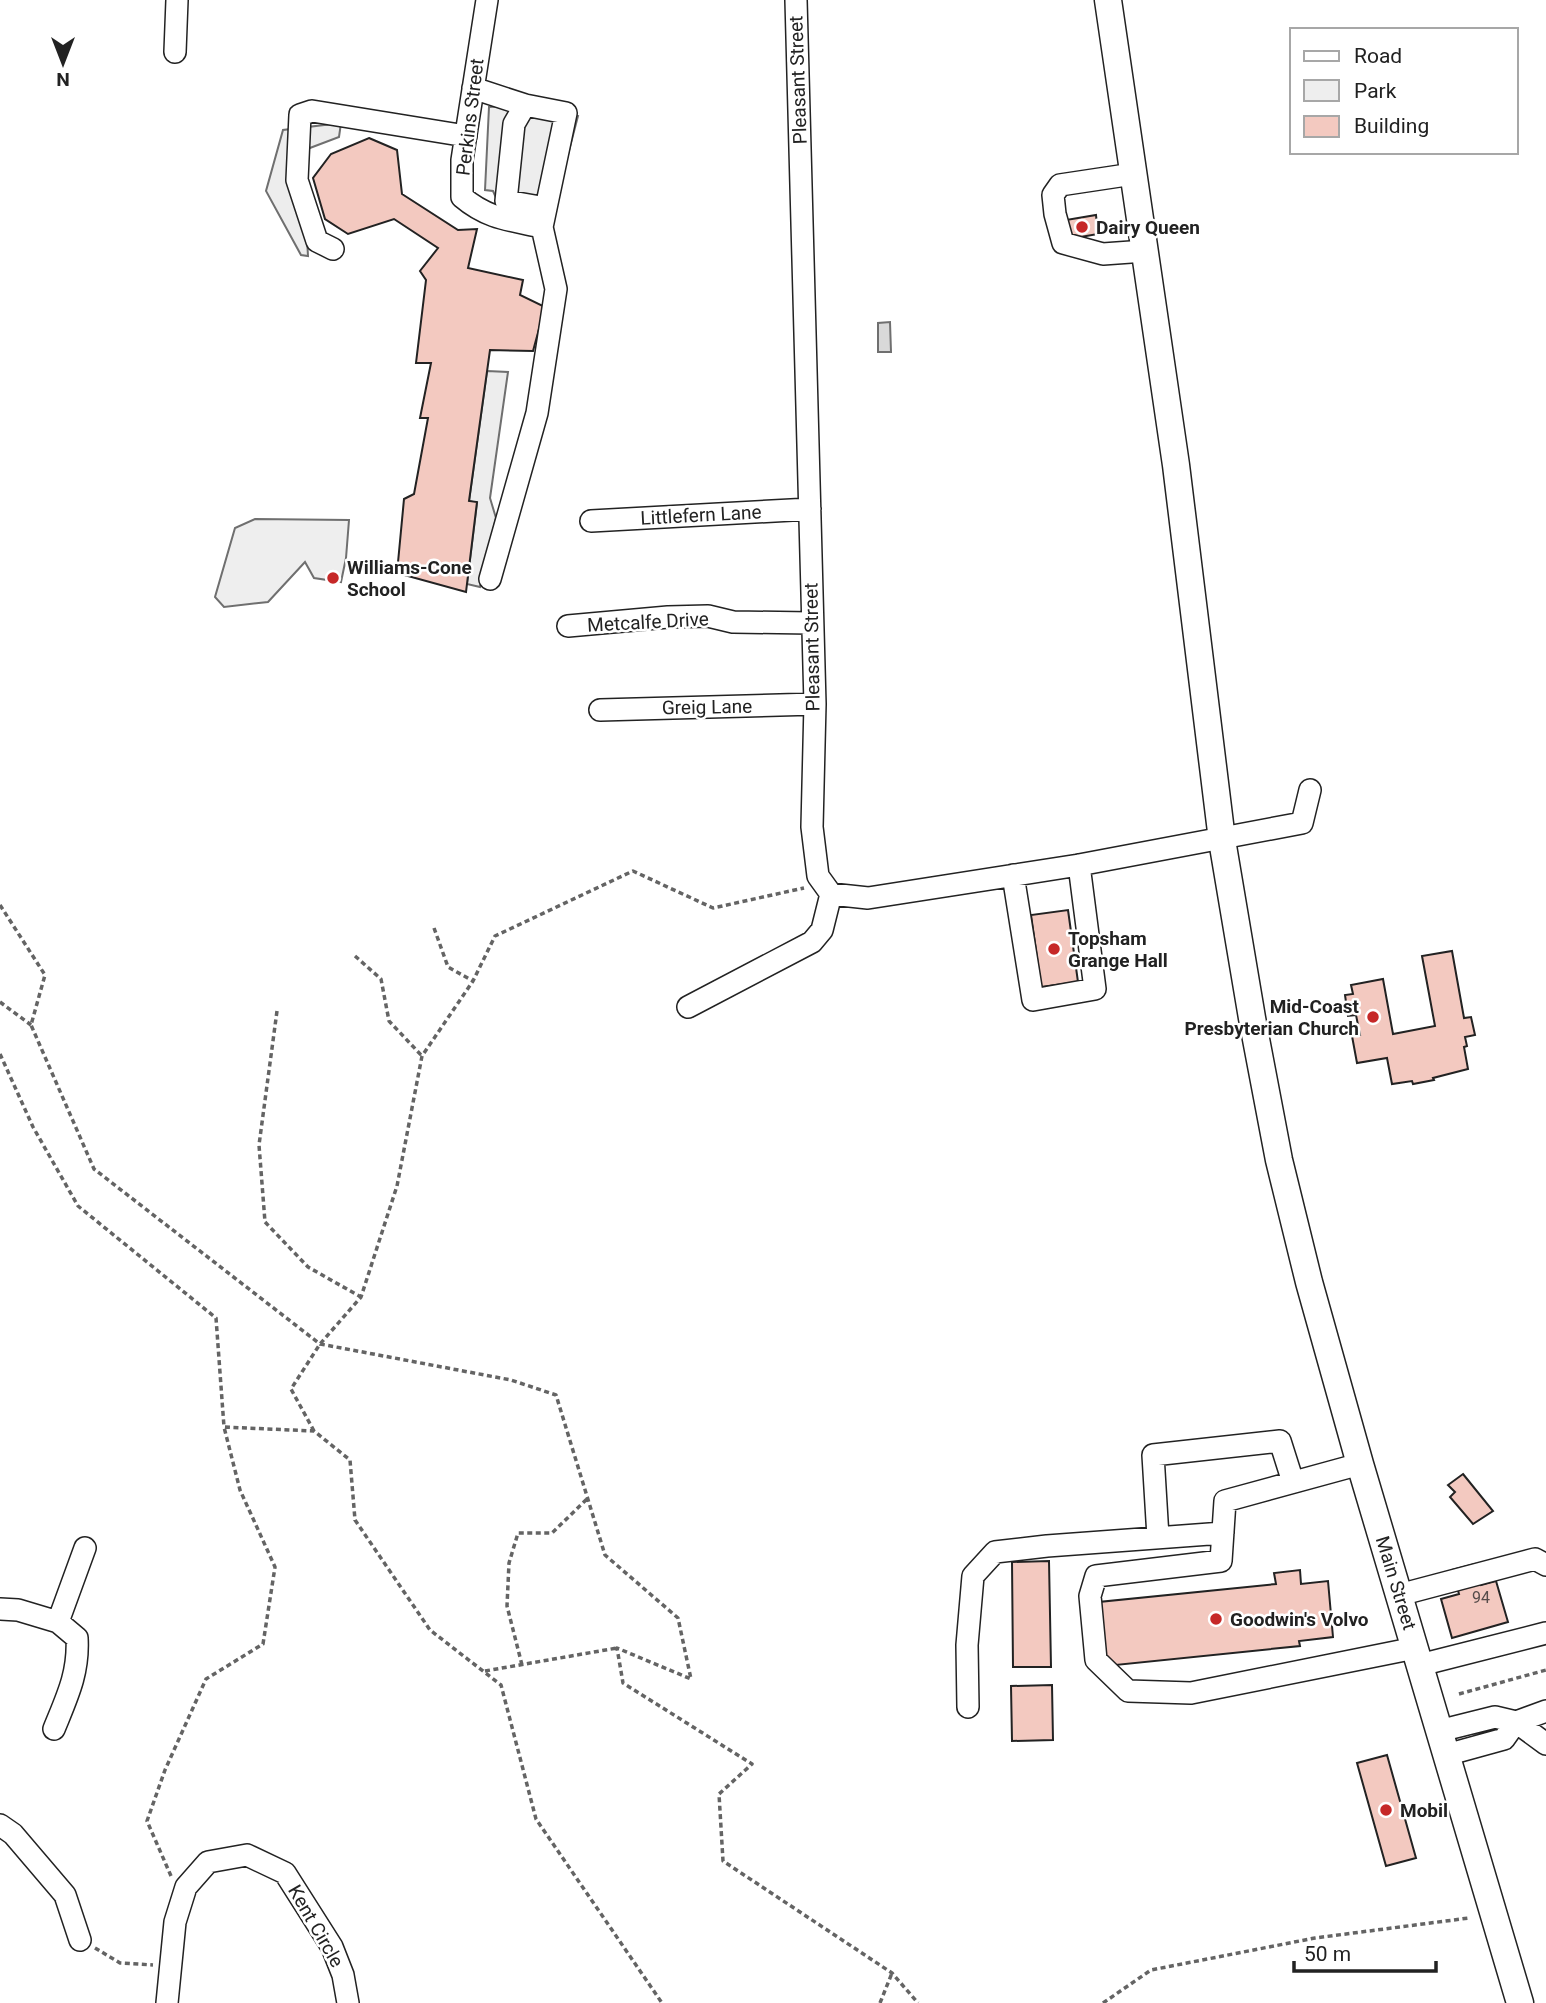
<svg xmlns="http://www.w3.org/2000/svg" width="1546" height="2003" viewBox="0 0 1546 2003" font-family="Roboto,sans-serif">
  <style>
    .green { fill: #eee; stroke: #6f6f6f; stroke-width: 2 }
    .parking { fill: #ededed; stroke: #6f6f6f; stroke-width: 2 }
    .water { fill: #d9d9d9; stroke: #6f6f6f; stroke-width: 2 }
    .building { fill: #f3c9c0; stroke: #222; stroke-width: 2 }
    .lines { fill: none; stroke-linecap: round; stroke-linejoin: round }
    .minor-casing { stroke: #222; stroke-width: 24 }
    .major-casing { stroke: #222; stroke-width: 29 }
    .path { stroke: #646464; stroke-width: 3.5; stroke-dasharray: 5 3.5; stroke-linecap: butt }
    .minor { stroke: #fff; stroke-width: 21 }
    .major { stroke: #fff; stroke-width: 26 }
    .poi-dot { fill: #c62828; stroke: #fff; stroke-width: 2.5 }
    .labels { text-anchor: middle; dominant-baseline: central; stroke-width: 5; stroke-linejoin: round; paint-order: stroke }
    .number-label { font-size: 16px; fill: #564c4a }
    .street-label { font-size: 19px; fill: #222; stroke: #fff }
    .poi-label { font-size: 19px; font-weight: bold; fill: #222; stroke: #fff; text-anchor: start }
  </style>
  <rect width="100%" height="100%" fill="#fff"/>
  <path class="green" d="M255,519L349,520L346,558L341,582L314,578L305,562L268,602L224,607L215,597L235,528Z"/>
  <path class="parking" d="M525,105L578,116L557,197L501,209L493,191L485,190L489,107Z
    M341,123L339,137L302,151L308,256L301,255L266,191L283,130Z
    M487,371L508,372L490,498L496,518L480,587L467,584L477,503L469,501Z"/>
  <path class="water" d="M890,322L891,352H878V323Z"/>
  <path class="building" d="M369,138L397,150L402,194L458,230L477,229L468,268L523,280L520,295L545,307L533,351L490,350L469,501L477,502L466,592L397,573L404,499L414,494L428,418H420L431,363H416L426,280L420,271L438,248L394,219L348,234L325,219L313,178L331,154Z
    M1096,215L1098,234L1069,239L1066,220Z
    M1068,910L1078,982L1041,987L1031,915Z
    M1452,951L1464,1018L1471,1017L1475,1035L1465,1037L1467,1046L1464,1047L1468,1069L1433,1078L1434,1080L1413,1084L1412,1081L1392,1084L1387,1058L1357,1063L1352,1036L1360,1035L1356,1015L1348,1016L1345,995L1353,994L1351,985L1383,979L1393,1034L1435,1026L1422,956Z
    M1463,1474L1493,1511L1473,1524L1450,1497L1455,1492L1448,1485Z
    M1049,1561L1051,1667H1013L1012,1562Z
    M1475,1564L1481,1585L1496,1581L1508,1622L1452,1638L1441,1599L1459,1594L1452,1570Z
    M1300,1570L1301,1584L1328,1581L1333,1637L1299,1641L1300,1646L1106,1666L1099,1602L1276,1584L1274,1573Z
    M1052,1685L1053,1740L1012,1741L1011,1686Z
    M1387,1755L1416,1858L1386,1866L1357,1763Z"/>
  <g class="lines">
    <g class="minor-casing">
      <path id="minor" d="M796,0L815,704L812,827L818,876L831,894L868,898L1079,865L1302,823L1310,790
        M175,52L177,0
        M473,88L525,105L566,113L542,227C510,220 488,219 462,197V160L487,0
        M525,105L514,124L506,201L546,208
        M1133,174L1060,185L1053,195L1055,214L1063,243L1103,254L1145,251
        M333,249L317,241L297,180L300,115L312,111L466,136
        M591,521L810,509
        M490,579L537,413L556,289L542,227
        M568,626L668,617L708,616L733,622L811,623
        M600,710L815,704
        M1013,875L1033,1000L1095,989L1079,865
        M688,1007L812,942L822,930L831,894
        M1360,1464L1225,1501L1221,1561L1096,1576L1090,1596L1096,1660L1128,1691L1191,1693L1415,1648
        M1158,1537L1153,1455L1280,1441L1293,1482
        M1399,1595L1535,1559L1546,1565
        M0,1609L18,1610L58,1622L77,1638C79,1673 67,1697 54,1729
        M58,1622L85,1548
        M1420,1665L1546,1633
        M968,1707L967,1645L973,1576L995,1552L1047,1546L1223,1533
        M1439,1731L1495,1717L1516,1722L1546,1744
        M1446,1755L1504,1739L1516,1722L1546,1711
        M0,1825L13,1834L65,1895L80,1940
        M167,2003L175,1922L186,1887L208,1862L247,1855L285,1873L332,1947L343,1975L348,2003"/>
    </g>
    <g class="major-casing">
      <path id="major" d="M1108,0L1176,465L1222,840L1252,1018L1279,1160L1309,1282L1360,1464L1520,2003"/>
    </g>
    <path class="path" d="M0,905L45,975L31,1025L94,1169L320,1344L511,1380L556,1395L605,1555L678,1618L691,1679L617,1648L623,1683L752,1764L719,1794L723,1861L892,1973L918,2003
      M434,928L448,967L473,981
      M355,956L381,979L389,1021L422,1056
      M0,1002L31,1025
      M277,1011L259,1145L265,1222L308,1267L361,1297
      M0,1054L33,1127L78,1206L216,1318L224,1427L314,1431L350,1460L355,1520L430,1630L501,1685L536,1819L662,2003
      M314,1431L291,1389L320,1344L361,1297L397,1186L422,1056L473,981L495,936L633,871L713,908L804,888
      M522,1665L507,1606L509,1563L518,1533H552L587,1499
      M485,1671L617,1648
      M1459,1694L1546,1670
      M171,1876L147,1821L165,1770L206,1679L263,1644L275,1567L240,1490L224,1427
      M95,1948L120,1963L153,1965
      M880,2003L892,1973
      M1103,2003L1151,1970L1315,1938L1469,1918"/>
    <use href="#minor" class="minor"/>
    <use href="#major" class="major"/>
  </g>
  <g class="poi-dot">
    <circle cx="1082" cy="227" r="7"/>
    <circle cx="333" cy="578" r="7"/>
    <circle cx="1054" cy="949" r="7"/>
    <circle cx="1373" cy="1017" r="7"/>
    <circle cx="1216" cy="1619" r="7"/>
    <circle cx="1386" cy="1810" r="7"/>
  </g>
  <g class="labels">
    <g class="number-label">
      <text x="1481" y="1597">94</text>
    </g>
    <g class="street-label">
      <text transform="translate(798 80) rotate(-92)">Pleasant Street</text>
      <text transform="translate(470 117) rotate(-83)">Perkins Street</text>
      <text transform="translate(701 515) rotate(-3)">Littlefern Lane</text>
      <text transform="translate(648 622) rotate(-3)">Metcalfe Drive</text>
      <text transform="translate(812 647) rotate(-91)">Pleasant Street</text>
      <text transform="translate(707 707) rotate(-1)">Greig Lane</text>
      <text transform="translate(1396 1583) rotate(73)">Main Street</text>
      <text transform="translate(316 1926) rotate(60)">Kent Circle</text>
    </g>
    <g class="poi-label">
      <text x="1096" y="227">Dairy Queen</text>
      <text x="347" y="567">Williams-Cone<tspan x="347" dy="22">School</tspan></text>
      <text x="1068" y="938">Topsham<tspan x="1068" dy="22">Grange Hall</tspan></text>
      <text x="1359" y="1006" text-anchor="end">Mid-Coast<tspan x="1359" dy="22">Presbyterian Church</tspan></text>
      <text x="1230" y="1619">Goodwin's Volvo</text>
      <text x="1400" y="1810">Mobil</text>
    </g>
  </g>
  <rect x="1290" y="28" width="228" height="126" fill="#ffffff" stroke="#a7a7a7" stroke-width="2"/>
  <rect x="1304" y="51" width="35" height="10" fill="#ffffff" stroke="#a7a7a7" stroke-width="2"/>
  <text x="1354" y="63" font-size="21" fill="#222222">Road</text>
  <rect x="1304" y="80" width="35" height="21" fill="#eeeeee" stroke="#a7a7a7" stroke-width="2"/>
  <text x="1354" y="98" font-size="21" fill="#222222">Park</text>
  <rect x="1304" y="116" width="35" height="21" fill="#f3c9c0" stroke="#a7a7a7" stroke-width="2"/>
  <text x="1354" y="133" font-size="21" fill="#222222">Building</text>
  <g transform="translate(63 63) rotate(180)" stroke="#ffffff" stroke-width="5" paint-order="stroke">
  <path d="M0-5L12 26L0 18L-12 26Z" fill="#222222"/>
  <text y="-10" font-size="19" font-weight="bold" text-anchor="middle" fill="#222222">N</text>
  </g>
  <path d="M1294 1961v10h142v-10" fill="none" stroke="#222222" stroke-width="3.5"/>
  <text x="1304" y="1961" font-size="21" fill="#222222" stroke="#ffffff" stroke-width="5" paint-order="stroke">50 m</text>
</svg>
